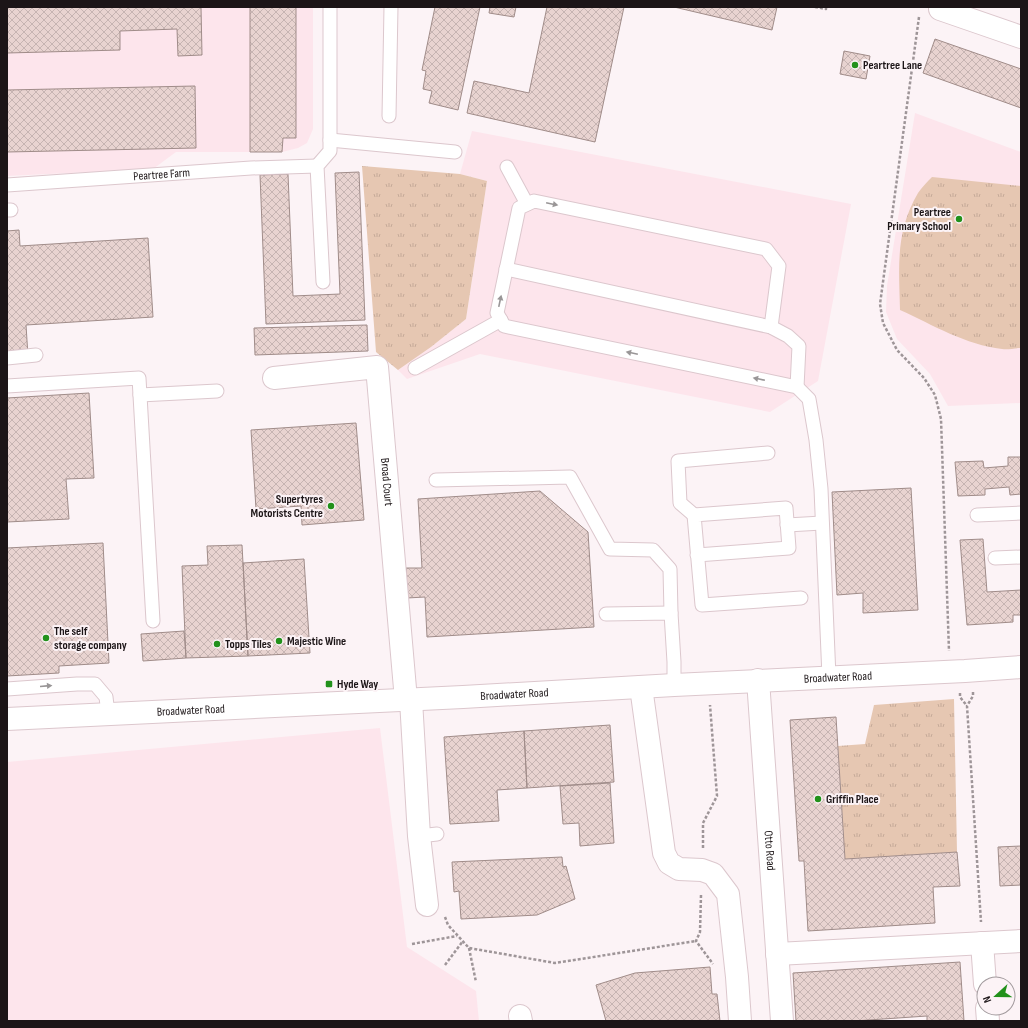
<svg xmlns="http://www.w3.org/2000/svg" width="1028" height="1028" viewBox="0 0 1028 1028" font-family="'Sofia Sans Condensed',sans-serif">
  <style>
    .built { fill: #fde5ec }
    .grass { fill: url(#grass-tufts) }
    .building { fill: url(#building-cross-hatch); stroke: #a08c89 }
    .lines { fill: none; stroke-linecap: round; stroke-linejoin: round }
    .lane-casing { stroke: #dcc7cd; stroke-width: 15 }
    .street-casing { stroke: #dcc7cd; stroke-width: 24 }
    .primary-casing { stroke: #dcc7cd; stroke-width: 24 }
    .path { stroke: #9e9598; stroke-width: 2.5; stroke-dasharray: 3 2; stroke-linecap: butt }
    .lane { stroke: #fff; stroke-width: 13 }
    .street { stroke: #fff; stroke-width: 22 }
    .primary { stroke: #fff; stroke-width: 22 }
    .oneway { fill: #999697 }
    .poi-dot { fill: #22911b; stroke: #fcf3f6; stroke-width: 1.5 }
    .labels { text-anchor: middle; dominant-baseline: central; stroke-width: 4; stroke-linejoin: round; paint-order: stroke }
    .poi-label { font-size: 12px; font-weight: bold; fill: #1c1517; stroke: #fcf3f6; text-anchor: start }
    .street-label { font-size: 12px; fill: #1c1517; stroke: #fcf3f6 }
  </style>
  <defs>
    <pattern id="grass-tufts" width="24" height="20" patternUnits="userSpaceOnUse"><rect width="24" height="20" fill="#e6c7b2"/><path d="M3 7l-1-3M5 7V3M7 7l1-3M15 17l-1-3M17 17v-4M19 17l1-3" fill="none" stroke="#c5aa98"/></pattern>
    <pattern id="building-cross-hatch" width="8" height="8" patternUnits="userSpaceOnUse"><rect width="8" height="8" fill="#e8d3d0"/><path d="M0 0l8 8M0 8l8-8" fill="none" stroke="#c6b4b2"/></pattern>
  </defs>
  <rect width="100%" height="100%" fill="#fcf3f6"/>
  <path class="built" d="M7,7H313V129L307,143L298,148L282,152H176L153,169L7,176Z
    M915,113L1021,152V403L948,406L930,374L897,339L886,312L887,286Z
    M472,131L851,204L818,381L770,412L480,354L407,379L398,370L431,347L466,319L487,181L460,174Z
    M380,728L407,947L476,991L479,1021H7V762Z"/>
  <path class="grass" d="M362,166L460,174L487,181L466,319L431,347L398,370L376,352Z
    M932,177L1021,186V348C1015,348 1008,350 1002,349C966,345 933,325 900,310C899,268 895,232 918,193C922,187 927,182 932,177Z
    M954,699L957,852L845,859L838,746L865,744L874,705Z"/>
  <path class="building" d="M7,7H201L202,55L178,56L177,29L120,31V50L7,53Z
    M250,7H296V138H283L282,152H250Z
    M435,7H480L458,110L429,103L432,91L423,89L426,71L422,70Z
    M490,7H516L514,17L489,13Z
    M547,7H624L595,142L467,113L474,81L529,93Z
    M674,7H777L772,30Z
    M935,39L1021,69V108L923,73Z
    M844,51L870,56L866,79L840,74Z
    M195,86L196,148L7,152V90Z
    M359,172L365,320L266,324L260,175L288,174L293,296L340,294L335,173Z
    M19,230L20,246L148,238L153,317L26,325L28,356L7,357V231Z
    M367,325L368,351L255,355L254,328Z
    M89,393L94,478L66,479L69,519L7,522V398Z
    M356,423L364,520L302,525L301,506L256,509L251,430Z
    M1008,457H1021V494L1010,495L1009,487L985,489V495L958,496L955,462L983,461L984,468L1008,466Z
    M911,488L918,610L863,613V593L837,595L832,492Z
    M540,491L588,532L594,627L427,637L425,597L407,598L406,568H422L418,499Z
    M983,539L987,592L1021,590V615H1013V622L967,625L960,540Z
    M103,543L109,663L59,666V673L7,676V548Z
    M242,545L248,656L186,658L182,566L208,565L207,546Z
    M304,559L310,653L248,656L243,563Z
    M184,631L186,658L143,661L141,634Z
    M836,717L845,859L957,852L960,886L933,887L935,923L808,931L804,861H799L790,720Z
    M610,725L614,782L527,788L524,731Z
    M524,731L527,788L497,790L499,821L450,824L444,737Z
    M610,783L614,843L580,846L579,823L563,824L560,786Z
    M1021,846V885L1000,886L998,847Z
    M562,857L563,867L566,866L575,899L537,915L461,919L459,891L454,892L452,862Z
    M960,962L964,1021H927V1016L854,1021H796L793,973Z
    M710,967L712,994H717L720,1021H606L596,985L635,973Z"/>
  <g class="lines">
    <g class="lane-casing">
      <g id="lane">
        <path d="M389,116L391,7"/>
        <path d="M330,140L455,152"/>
        <path d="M507,167L527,204"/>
        <path id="s1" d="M7,185L251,168L317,166"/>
        <path d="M7,210H11"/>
        <path d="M506,269L771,327L788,336L799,346L797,387"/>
        <path d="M323,282L317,166L330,151V7"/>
        <path d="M771,327L779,266L766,249L534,201L519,208L497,313L504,326L797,387L809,399L816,440L821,489L829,677"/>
        <path d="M7,358L36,355"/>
        <path d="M415,368L501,320"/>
        <path d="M7,386L139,378L153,621"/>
        <path d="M140,395L217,391"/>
        <path d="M436,480L570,477L610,549L653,550L670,569L671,613"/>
        <path d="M694,515L680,503L678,461L768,453"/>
        <path d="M977,515L1021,513"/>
        <path d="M787,525L822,523"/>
        <path d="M697,555L789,548L786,508L694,515L702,605L801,598"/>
        <path d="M995,558L1021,557"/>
        <path d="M606,614L671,613L674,662V685"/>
        <path d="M7,689L77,684H95L106,697L108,714"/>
        <path d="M419,836L437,834"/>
      </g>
    </g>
    <g class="street-casing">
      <g id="street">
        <path d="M940,9L1021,37"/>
        <path id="s2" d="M274,378L377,367L406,700"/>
        <path id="s3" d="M758,680L782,1021"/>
        <path d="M641,687L664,853L669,863L679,869L702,870L713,874L728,894L737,977L740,1021"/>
        <path d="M411,700L419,836L427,905"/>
        <path d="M982,943L985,984"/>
        <path d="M777,954L1021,941"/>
        <path d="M987,1008L988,1021"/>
        <path d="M520,1016L521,1021"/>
      </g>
    </g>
    <g class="primary-casing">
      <g id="primary">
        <path id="s4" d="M7,719L463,697L674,685L965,671L1021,667"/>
      </g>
    </g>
    <path class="path" d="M815,7L826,9V7
      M919,17L880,304L883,323L897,350L924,378L935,395L941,419L949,651
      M973,692V696L967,706L981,922
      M960,693V697L967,706
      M703,848V823L717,796L710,705
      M701,895L700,932L696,941L713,964
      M445,917L448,925L469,948L555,963L696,941
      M412,944L457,936
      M469,948L476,982
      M445,965L463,941"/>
    <use href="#lane" class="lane"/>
    <use href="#street" class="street"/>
    <use href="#primary" class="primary"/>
  </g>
  <defs><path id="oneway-solid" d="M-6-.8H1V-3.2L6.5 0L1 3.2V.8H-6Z"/></defs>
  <g class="oneway">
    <use href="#oneway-solid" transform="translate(552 204) rotate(12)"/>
    <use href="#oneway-solid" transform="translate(500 301) rotate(-78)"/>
    <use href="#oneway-solid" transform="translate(632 353) rotate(-168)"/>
    <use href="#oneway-solid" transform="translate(759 379) rotate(-168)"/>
    <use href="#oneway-solid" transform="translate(46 686) rotate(-5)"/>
  </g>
  <g class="poi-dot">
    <circle cx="855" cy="65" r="4"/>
    <circle cx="959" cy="219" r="4"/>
    <circle cx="331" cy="506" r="4"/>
    <circle cx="46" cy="638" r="4"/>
    <circle cx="279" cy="641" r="4"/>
    <circle cx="217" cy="644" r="4"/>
    <rect x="325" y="680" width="8" height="8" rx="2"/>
    <circle cx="818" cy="799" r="4"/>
  </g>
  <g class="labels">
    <g class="poi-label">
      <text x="863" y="65">Peartree Lane</text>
      <text x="951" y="212" text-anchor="end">Peartree<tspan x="951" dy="14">Primary School</tspan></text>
      <text x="323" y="499" text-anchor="end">Supertyres<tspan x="323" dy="14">Motorists Centre</tspan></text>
      <text x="54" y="631">The self<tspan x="54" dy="14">storage company</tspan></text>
      <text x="287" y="641">Majestic Wine</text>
      <text x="225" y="644">Topps Tiles</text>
      <text x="337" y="684">Hyde Way</text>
      <text x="826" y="799">Griffin Place</text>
    </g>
    <g class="street-label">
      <text stroke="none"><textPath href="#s1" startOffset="155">Peartree Farm</textPath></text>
      <text stroke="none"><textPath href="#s2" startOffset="219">Broad Court</textPath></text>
      <text stroke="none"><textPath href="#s4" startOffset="832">Broadwater Road</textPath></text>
      <text stroke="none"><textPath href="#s4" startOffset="508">Broadwater Road</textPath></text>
      <text stroke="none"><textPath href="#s4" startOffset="184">Broadwater Road</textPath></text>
      <text stroke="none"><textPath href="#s3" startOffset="171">Otto Road</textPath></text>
    </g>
  </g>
  <rect width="1028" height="1028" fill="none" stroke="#1c1517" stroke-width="16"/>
  <g transform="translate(996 996) rotate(249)"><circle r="19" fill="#fcf3f6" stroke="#a29a9d"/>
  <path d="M0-3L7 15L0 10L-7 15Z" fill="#22911b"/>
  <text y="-6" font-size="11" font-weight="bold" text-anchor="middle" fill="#1c1517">N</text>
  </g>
</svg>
